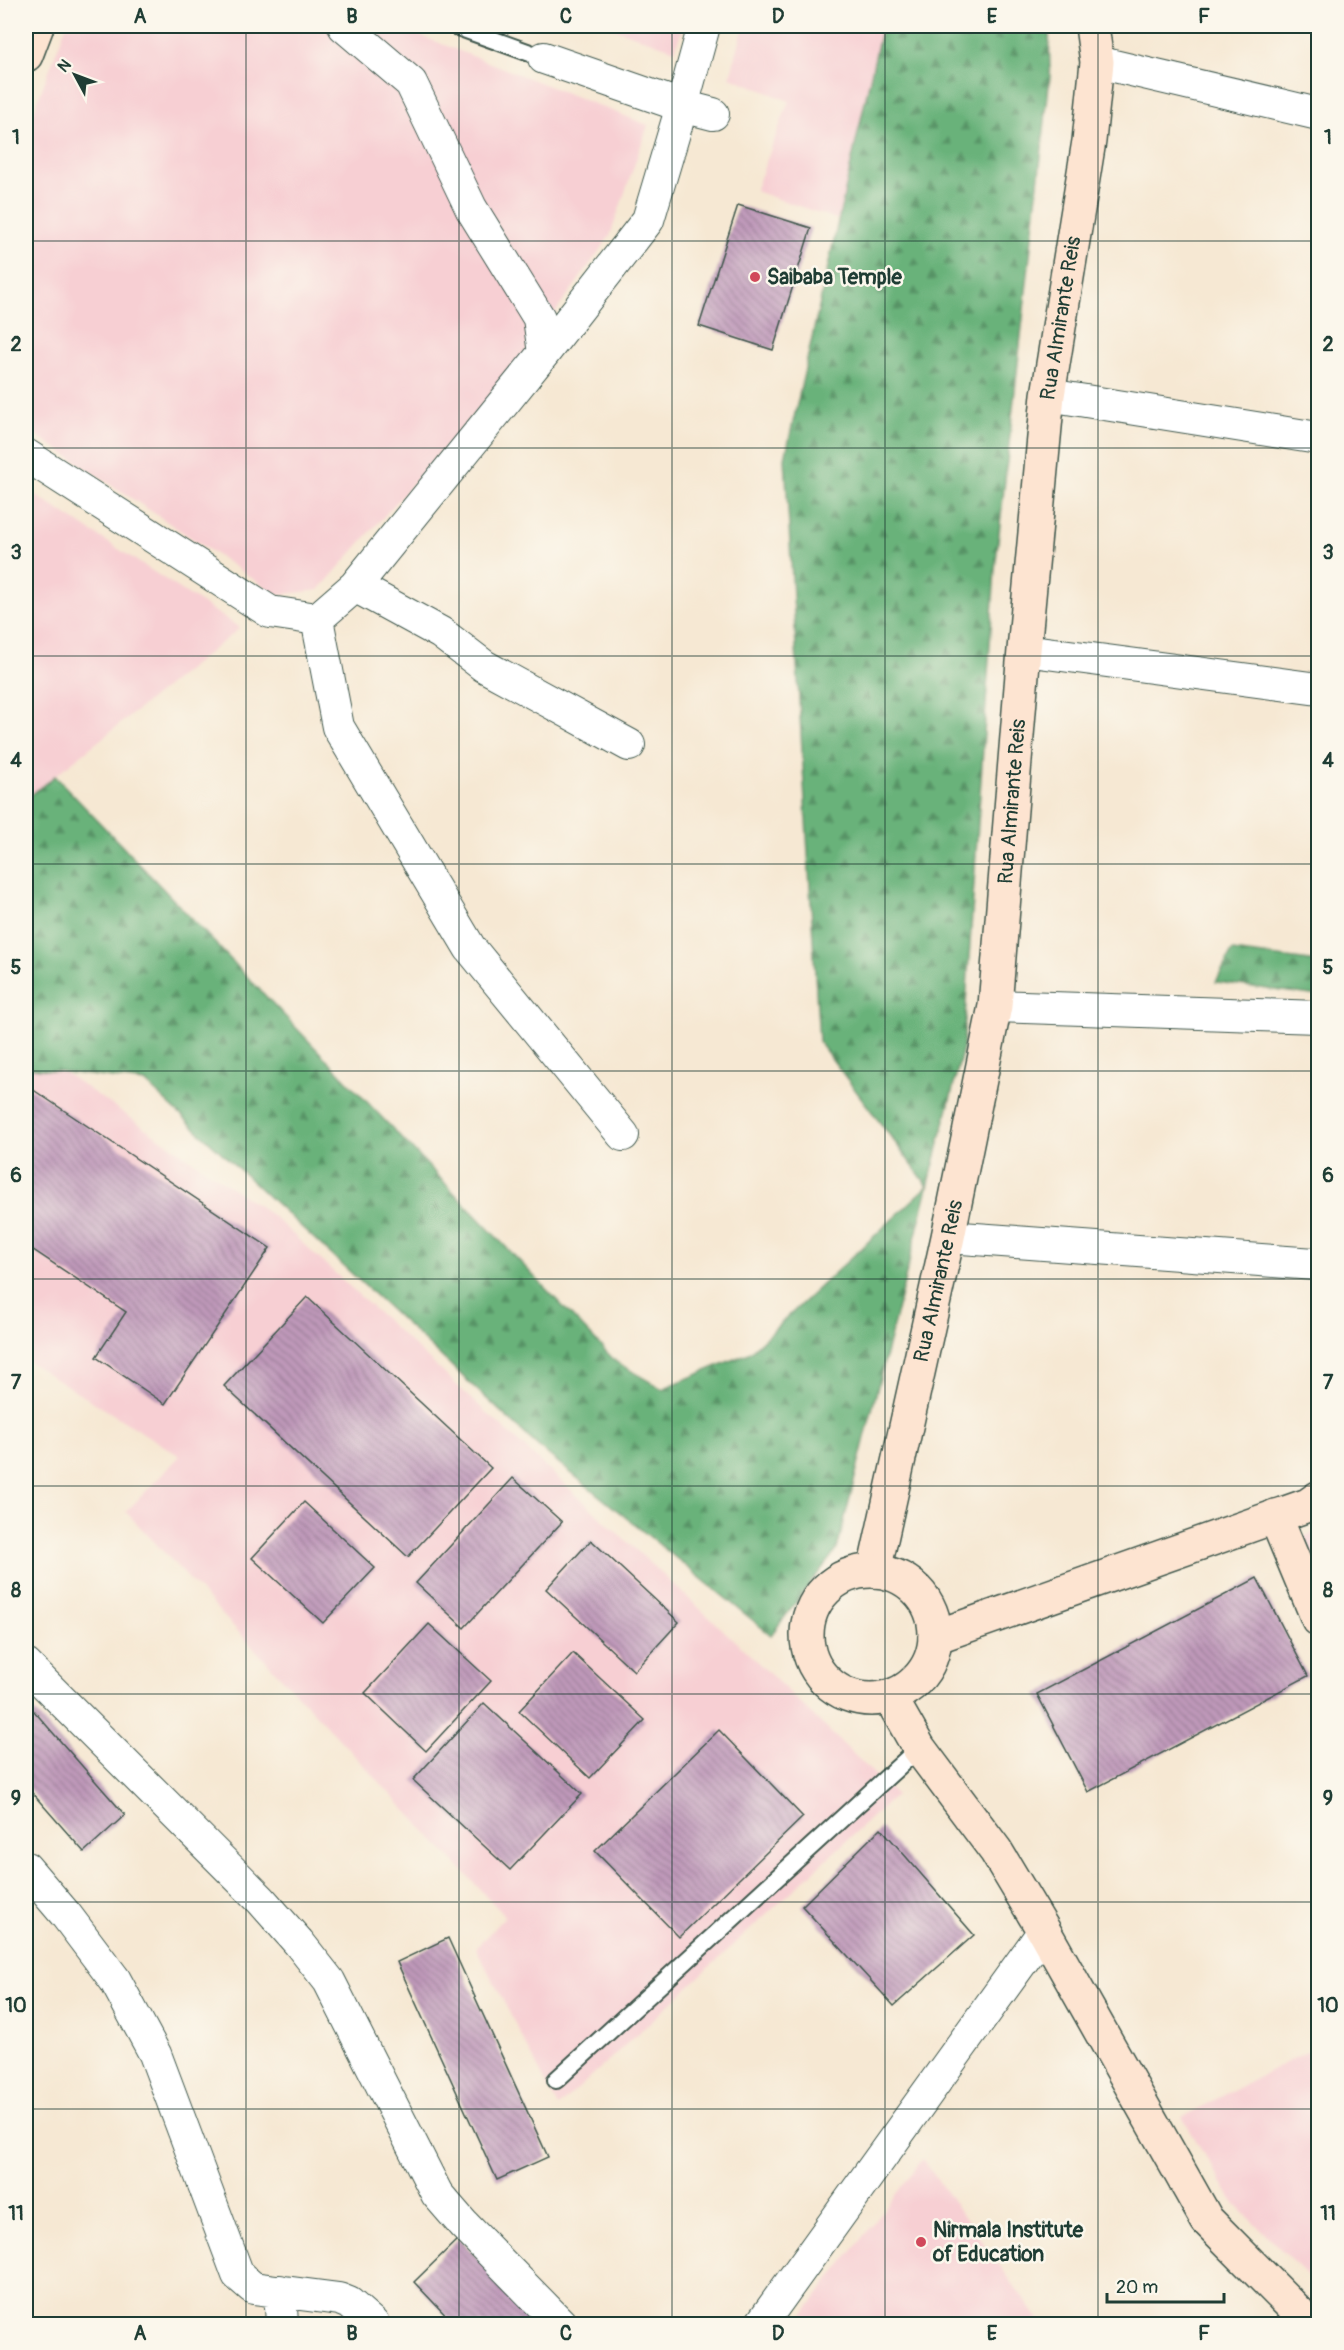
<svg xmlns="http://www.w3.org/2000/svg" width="1344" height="2350" viewBox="0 0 1344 2350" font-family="Pangolin,sans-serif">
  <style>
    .built { fill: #f7cfd3 }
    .forest { fill: url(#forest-firs); stroke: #447857; stroke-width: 1.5 }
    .building { fill: url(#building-back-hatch) }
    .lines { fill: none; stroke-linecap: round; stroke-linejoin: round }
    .lane-casing { stroke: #3f574c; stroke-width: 20 }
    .street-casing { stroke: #3f574c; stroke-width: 34 }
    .secondary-casing { stroke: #3f574c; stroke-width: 36 }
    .lane { stroke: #fff; stroke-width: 16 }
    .street { stroke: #fff; stroke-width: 32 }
    .secondary { stroke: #fde4d1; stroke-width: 33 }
    .grid { fill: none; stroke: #1f3d34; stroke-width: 1.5; stroke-opacity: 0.55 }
    .poi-dot { fill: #d1495b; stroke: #fbf7ec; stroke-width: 2 }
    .labels { text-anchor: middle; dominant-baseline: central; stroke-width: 5; stroke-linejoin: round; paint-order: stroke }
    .poi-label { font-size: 21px; font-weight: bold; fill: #1f3d34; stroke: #fbf7ec; text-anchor: start }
    .street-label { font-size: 21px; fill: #1f3d34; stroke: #fbf7ec }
    .neatline { fill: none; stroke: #1f3d34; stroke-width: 2 }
    .grid-label { font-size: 20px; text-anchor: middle; font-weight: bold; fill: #1f3d34 }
  </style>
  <defs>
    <pattern id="forest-firs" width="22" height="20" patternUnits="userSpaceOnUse" patternTransform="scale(1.5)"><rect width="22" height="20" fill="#69b27a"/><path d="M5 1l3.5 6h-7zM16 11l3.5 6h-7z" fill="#569265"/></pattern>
    <pattern id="building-back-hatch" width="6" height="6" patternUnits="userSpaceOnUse" patternTransform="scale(1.5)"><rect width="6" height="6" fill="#bf99ba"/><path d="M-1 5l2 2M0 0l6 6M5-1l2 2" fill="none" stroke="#9b7e98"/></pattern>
  </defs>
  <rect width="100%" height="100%" fill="#fbf7ec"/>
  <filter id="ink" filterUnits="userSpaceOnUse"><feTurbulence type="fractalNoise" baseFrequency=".0167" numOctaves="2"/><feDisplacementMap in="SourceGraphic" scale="12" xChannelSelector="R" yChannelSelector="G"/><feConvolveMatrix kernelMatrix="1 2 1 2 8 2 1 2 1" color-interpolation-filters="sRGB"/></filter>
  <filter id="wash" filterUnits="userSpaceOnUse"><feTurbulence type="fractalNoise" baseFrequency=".008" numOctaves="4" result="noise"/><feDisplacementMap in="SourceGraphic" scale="24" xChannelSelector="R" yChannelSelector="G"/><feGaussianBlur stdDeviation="1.35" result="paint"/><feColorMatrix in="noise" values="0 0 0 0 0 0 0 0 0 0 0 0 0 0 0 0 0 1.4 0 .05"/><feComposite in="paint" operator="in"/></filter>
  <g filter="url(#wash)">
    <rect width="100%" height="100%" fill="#f6e8d3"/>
    <path class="built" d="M66,26H396L648,125L610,236L520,362L319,590L277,595L26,428V131Z
      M607,26H683L675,50Z
      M744,26H882L839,220L755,191L789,101L730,77Z
      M26,489L240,628L26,799Z
      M26,1046L273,1216L748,1653L896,1795L558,2107L476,1948L505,1916L126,1512L180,1456L26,1360Z
      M1318,1530V1580L1301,1539Z
      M1318,2046V2286L1234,2203L1182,2117Z
      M923,2160L1042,2324H796L922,2160Z"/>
    <path class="forest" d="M882,26H1049L1050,76L995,569L963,1048L837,1549L771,1635L539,1447L145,1082L26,1067V799L55,776L616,1362L662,1389L749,1353L928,1186L819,1042L785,458Z
      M1232,951L1318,962V996L1216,982Z"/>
    <g id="blocks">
      <path class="building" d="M738,205L811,228L773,350L699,326Z
        M26,1085L270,1248L165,1404L96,1357L126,1312L26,1245Z
        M307,1297L491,1468L408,1557L224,1386Z
        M513,1478L562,1522L464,1628L416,1583Z
        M304,1502L375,1568L323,1623L252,1558Z
        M591,1540L679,1622L634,1671L546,1589Z
        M1257,1578L1308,1676L1088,1792L1037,1694Z
        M429,1624L491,1681L426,1751L365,1693Z
        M573,1653L645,1720L590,1778L519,1711Z
        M26,1702L125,1815L84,1852L26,1786Z
        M484,1703L582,1794L510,1870L413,1780Z
        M719,1730L803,1817L679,1937L595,1851Z
        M881,1828L974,1935L894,2006L802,1906Z
        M448,1938L548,2157L497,2180L397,1962Z
        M459,2238L540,2324H454L414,2282Z"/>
    </g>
  </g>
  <g filter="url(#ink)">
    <use href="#blocks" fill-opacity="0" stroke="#3f574c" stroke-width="1.5"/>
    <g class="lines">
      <g class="lane-casing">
        <path id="lane" d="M455,26L544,58
          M556,2080L919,1748"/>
      </g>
      <g class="street-casing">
        <path id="street" d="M544,58L682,106L713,114
          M1097,62L1318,114
          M544,353L648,220L682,106L704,26
          M1048,395L1318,438
          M26,455L270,612L317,619L355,586L544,353L539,318L471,208L411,83L344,26
          M355,586L441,633L484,666L629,745
          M317,619L338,727L470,948L623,1135
          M1024,650L1318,689
          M995,1006L1318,1017
          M948,1237L1315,1264
          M26,1665L261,1900L299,1943L329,1981L437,2194L463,2224L561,2324
          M26,1868L66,1915L115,1980L155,2054L238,2275L253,2288L339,2299L349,2303L373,2324
          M280,2291L282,2324
          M761,2324L1044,1931"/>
      </g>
      <g class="secondary-casing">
        <g id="secondary">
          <path d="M26,55L37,26"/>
          <path d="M1275,1516L1318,1619"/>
          <path id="s1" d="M874,1571L948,1237L995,1006L1024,650L1048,395L1089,141L1097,62L1092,26"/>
          <circle cx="871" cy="1635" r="64"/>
          <path d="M935,1637L1308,1505L1318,1498"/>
          <path d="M890,1697L919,1748L996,1851L1044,1931L1207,2220L1302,2316L1318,2324"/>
        </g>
      </g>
      <use href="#lane" class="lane"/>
      <use href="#street" class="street"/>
      <use href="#secondary" class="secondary"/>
    </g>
  </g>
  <path class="grid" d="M246,26V2324M459,26V2324M672,26V2324M885,26V2324M1098,26V2324M26,241H1318M26,448H1318M26,656H1318M26,864H1318M26,1071H1318M26,1279H1318M26,1486H1318M26,1694H1318M26,1902H1318M26,2109H1318"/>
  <g class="poi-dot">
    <circle cx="755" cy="277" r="6"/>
    <circle cx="921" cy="2242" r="6"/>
  </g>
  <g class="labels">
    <g class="poi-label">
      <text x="767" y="277">Saibaba Temple</text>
      <text x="933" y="2230">Nirmala Institute<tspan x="933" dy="24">of Education</tspan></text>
    </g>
    <g class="street-label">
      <text stroke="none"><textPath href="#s1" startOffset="1269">Rua Almirante Reis</textPath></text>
      <text stroke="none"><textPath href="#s1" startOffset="783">Rua Almirante Reis</textPath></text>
      <text stroke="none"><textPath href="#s1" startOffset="297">Rua Almirante Reis</textPath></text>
    </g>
  </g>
  <rect width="1344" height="2350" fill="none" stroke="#fbf7ec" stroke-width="66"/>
  <g transform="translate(75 75) rotate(311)" stroke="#fbf7ec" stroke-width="4.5" paint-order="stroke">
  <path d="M0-4.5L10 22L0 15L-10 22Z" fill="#1f3d34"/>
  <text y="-9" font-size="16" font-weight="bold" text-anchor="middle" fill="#1f3d34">N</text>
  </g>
  <path d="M1107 2293v9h117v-9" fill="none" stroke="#1f3d34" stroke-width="3"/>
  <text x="1116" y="2293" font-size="18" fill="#1f3d34" stroke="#fbf7ec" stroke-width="4.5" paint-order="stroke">20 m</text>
  <rect x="33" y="33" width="1278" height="2284" class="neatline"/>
  <g class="grid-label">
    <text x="140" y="23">A</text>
    <text x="352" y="23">B</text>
    <text x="566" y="23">C</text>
    <text x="778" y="23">D</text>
    <text x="992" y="23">E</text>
    <text x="1204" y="23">F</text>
    <text x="16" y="144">1</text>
    <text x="1328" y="144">1</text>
    <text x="16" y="351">2</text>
    <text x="1328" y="351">2</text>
    <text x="16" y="559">3</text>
    <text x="1328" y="559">3</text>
    <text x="16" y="767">4</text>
    <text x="1328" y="767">4</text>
    <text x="16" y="974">5</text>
    <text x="1328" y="974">5</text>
    <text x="16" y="1182">6</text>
    <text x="1328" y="1182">6</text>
    <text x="16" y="1389">7</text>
    <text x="1328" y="1389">7</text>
    <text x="16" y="1597">8</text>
    <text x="1328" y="1597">8</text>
    <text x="16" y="1805">9</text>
    <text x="1328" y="1805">9</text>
    <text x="16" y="2012">10</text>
    <text x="1328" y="2012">10</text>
    <text x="16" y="2220">11</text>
    <text x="1328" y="2220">11</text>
    <text x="140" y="2340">A</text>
    <text x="352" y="2340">B</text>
    <text x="566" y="2340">C</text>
    <text x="778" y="2340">D</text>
    <text x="992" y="2340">E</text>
    <text x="1204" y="2340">F</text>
  </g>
</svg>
